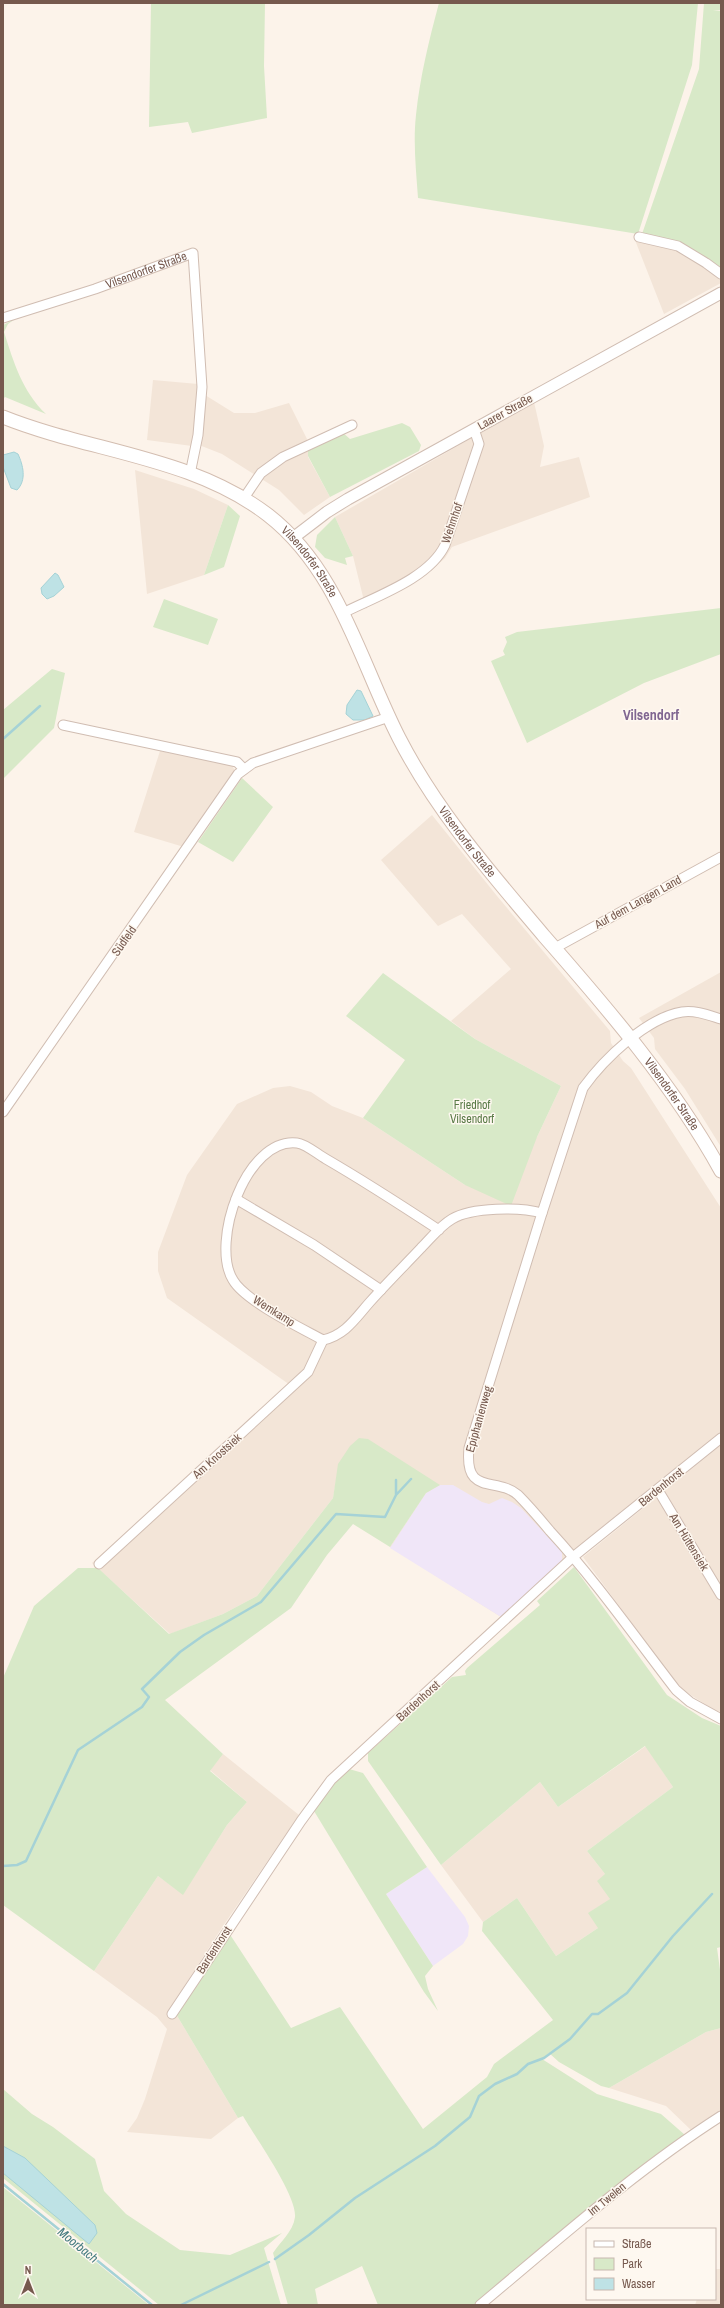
<svg xmlns="http://www.w3.org/2000/svg" width="724" height="2308" viewBox="0 0 724 2308" font-family="'Archivo Narrow',sans-serif">
  <style>
    .residential { fill: #f3e5d8 }
    .education { fill: #f0e6f8 }
    .green { fill: #d8e9c8 }
    .water { fill: #bee2e5; stroke: #a5d2d6 }
    .lines { fill: none; stroke-linecap: round; stroke-linejoin: round }
    .stream { stroke: #a5d2d6; stroke-width: 2.5 }
    .minor-casing { stroke: #d0bdb2; stroke-width: 11 }
    .tertiary-casing { stroke: #d0bdb2; stroke-width: 13 }
    .secondary-casing { stroke: #d3bdb0; stroke-width: 15 }
    .minor { stroke: #fff; stroke-width: 9 }
    .tertiary { stroke: #fff; stroke-width: 11 }
    .secondary { stroke: #fff; stroke-width: 13 }
    .labels { text-anchor: middle; dominant-baseline: central; stroke-width: 3; stroke-linejoin: round; paint-order: stroke }
    .street-label { font-size: 12px; fill: #76594e; stroke: #fef8f0 }
    .park-label { font-size: 12px; fill: #597a46; stroke: #fef8f0 }
    .water-label { font-size: 13px; font-style: italic; fill: #457b80; stroke: #fef8f0 }
    .quarter-label { font-size: 14px; font-weight: bold; fill: #806691; stroke: #fef8f0 }
  </style>
  <rect width="100%" height="100%" fill="#fcf3ea"/>
  <path class="residential" d="M642,234L707,260L721,268V283L664,314L635,240Z
    M153,380L198,384V416L192,446L147,440Z
    M205,395L234,413H255L289,403L308,441V457L330,497L304,515L279,490L222,454L199,445Z
    M534,402L544,446L540,467L579,457L590,497L452,547L445,558L432,570L369,604L366,609L353,556L335,517Z
    M135,470L194,489L228,505L204,575L147,594Z
    M160,751L232,765L235,771L184,847L134,832Z
    M432,815L497,896L610,1031L611,1043L623,1061L631,1068L721,1208V1433L578,1550L501,1617L390,1547L426,1493L337,1475L333,1498L257,1596L223,1614L170,1634L92,1563L290,1385L167,1298L158,1271V1252L187,1175L237,1104L273,1088L290,1086L311,1092L332,1106L363,1118L465,1185L537,1137L561,1086L475,1039L451,1021L511,969L462,914L438,926L381,860Z
    M721,972V1147L685,1089L655,1049L654,1038L639,1018Z
    M721,1445V1712L714,1710L680,1688L583,1557Z
    M646,1746L673,1787L587,1851L605,1874L610,1899L598,1928L556,1956L517,1898L483,1922L441,1865L540,1782L558,1807Z
    M223,1754L299,1815L223,1926L169,2010L176,2014L238,2118L211,2139L127,2132L137,2118L145,2099L167,2029L157,2017L94,1971L158,1876L183,1894L227,1825L247,1802L210,1770Z
    M721,2028V2110L691,2130L666,2106L609,2088L706,2032Z
    M715,2269H721V2305H695L697,2299H715Z"/>
  <path class="education" d="M440,1485H453L482,1502L489,1504L502,1498L512,1502L521,1508L562,1552V1562L501,1617L390,1548L426,1493Z
    M427,1867L465,1917L469,1926L468,1936L463,1944L433,1966L386,1894Z"/>
  <path class="green" d="M151,3H265L264,66L267,118L192,133L188,122L149,127Z
    M439,3H698L692,65L638,234L418,198C416,170 413,142 416,115C420,77 429,40 439,3Z
    M704,3H721V10L713,11H721V268L707,260L642,234L699,69Z
    M15,319L8,324L4,332C14,363 22,391 46,414L5,397L3,399V325Z
    M402,423L410,427L421,445L419,451L330,497L308,456V450L342,432L350,439Z
    M228,505L240,516L224,567L204,575Z
    M335,517L353,556L345,558L347,565L325,558L315,547L317,535Z
    M164,599L218,619L208,645L153,627Z
    M721,608V654L644,683L527,743L491,661L505,655L503,651L507,642L505,637L517,632Z
    M52,669L65,673L54,728L3,779V710Z
    M242,778L273,807L233,862L198,842Z
    M383,973L475,1039L561,1086L537,1137L511,1206L465,1185L363,1118L405,1060L346,1016Z
    M359,1438L368,1439L440,1485L426,1493L390,1547L353,1524L327,1555L291,1608L165,1700L223,1754L210,1771L247,1802L227,1825L183,1895L158,1876L94,1971L3,1905V1678L34,1606L78,1568H98L169,1634L223,1614L257,1596L333,1498L338,1464L350,1446Z
    M574,1567L667,1695L702,1718L721,1726V1947L717,1948L721,1977V2028L706,2032L609,2088L601,2086L559,2062L549,2053L542,2059L597,2094L661,2114L685,2135L475,2305H378L362,2266L315,2289L318,2305H288L273,2253C280,2242 293,2232 295,2217C297,2195 255,2137 243,2116L238,2118L176,2014L229,1933L291,2028L340,2007L423,2129L487,2077L494,2064L553,2020L482,1931L483,1922L517,1898L556,1956L598,1928L588,1913L610,1899L597,1881L605,1874L587,1851L673,1787L645,1746L558,1807L540,1782L441,1865L368,1761V1753L452,1677L466,1675L465,1671L467,1668L540,1605L537,1601Z
    M349,1769L363,1773L427,1867L386,1894L433,1966L425,1976L428,1989L438,2011L424,1992L314,1811L330,1787Z
    M3,2089L32,2114L53,2127L95,2159L104,2191L126,2214L180,2250L230,2255L282,2233L264,2248L281,2305H159L3,2178Z
    M3,2187L149,2305H3Z"/>
  <path class="water" d="M14,452L18,454C23,465 27,480 17,490L11,488L3,467V455Z
    M55,573L58,575L64,587L54,596L47,599L42,594L41,588Z
    M357,690L361,691L373,716L365,720H353L346,714L347,705Z
    M3,2146L25,2158L95,2225L97,2233L89,2244L3,2173Z"/>
  <g class="lines">
    <path class="stream" d="M3,739L40,706
      M396,1495L411,1479
      M3,1866L17,1865L26,1861L78,1750L142,1707L149,1697L142,1689L180,1652L204,1635L261,1602L336,1514L385,1517L396,1495V1480
      M3,2184L152,2305
      M275,2259L309,2235L355,2198L435,2146L470,2117L479,2096L495,2084L517,2074L528,2064L544,2058L570,2039L592,2014H598L627,1993L673,1936L712,1894
      M181,2305L269,2262"/>
    <g class="minor-casing">
      <g id="minor">
        <path d="M639,237L678,246L706,263L721,274"/>
        <path id="s1" d="M3,318L95,289L193,253L202,387L198,435L190,474"/>
        <path d="M244,498L261,473L283,457L352,425"/>
        <path d="M343,613C374,597 429,579 445,545L479,444L474,429"/>
        <path d="M63,725L237,762L244,769"/>
        <path d="M555,948L721,857"/>
        <path d="M721,1019C708,1015 695,1010 682,1012C646,1018 604,1059 583,1088L542,1213L469,1448C464,1497 496,1476 518,1495C529,1506 540,1519 550,1531C596,1581 635,1637 676,1690L690,1702L721,1719"/>
        <path d="M3,1112L238,774L253,763L389,717"/>
        <path d="M236,1199L314,1245L381,1290"/>
        <path d="M439,1230C401,1205 364,1181 326,1159C317,1154 306,1144 297,1143C246,1137 210,1243 233,1280C245,1301 301,1328 323,1340C345,1335 355,1319 369,1303C386,1284 404,1266 421,1248C431,1238 440,1226 452,1219C472,1207 520,1207 542,1213"/>
        <path d="M658,1490L721,1595"/>
        <path d="M99,1564L308,1372L323,1340"/>
        <path d="M172,2014L301,1821L331,1780L573,1557L721,1438"/>
        <path d="M480,2305C558,2240 635,2171 721,2116"/>
      </g>
    </g>
    <g class="tertiary-casing">
      <path id="tertiary" d="M293,538L327,512L348,499L721,293"/>
    </g>
    <g class="secondary-casing">
      <g id="secondary">
        <path id="s2" d="M3,417C90,452 191,456 268,515C339,570 360,662 399,738C437,812 491,873 544,936C608,1009 674,1086 721,1171"/>
      </g>
    </g>
    <use href="#minor" class="minor"/>
    <use href="#tertiary" class="tertiary"/>
    <use href="#secondary" class="secondary"/>
  </g>
  <g class="labels">
    <g class="street-label">
      <text stroke="none"><textPath href="#s1" startOffset="151">Vilsendorfer Straße</textPath></text>
      <text transform="translate(505 412) rotate(-29)">Laarer Straße</text>
      <text transform="translate(452 523) rotate(-71)">Wehmhof</text>
      <text stroke="none"><textPath href="#s2" startOffset="347">Vilsendorfer Straße</textPath></text>
      <text stroke="none"><textPath href="#s2" startOffset="670">Vilsendorfer Straße</textPath></text>
      <text transform="translate(638 902) rotate(-29)">Auf dem Langen Land</text>
      <text transform="translate(124 941) rotate(-55)">Südfeld</text>
      <text stroke="none"><textPath href="#s2" startOffset="995">Vilsendorfer Straße</textPath></text>
      <text transform="translate(274 1311) rotate(32)">Wemkamp</text>
      <text transform="translate(479 1419) rotate(-74)">Epiphanienweg</text>
      <text transform="translate(217 1456) rotate(-42)">Am Knostsiek</text>
      <text transform="translate(661 1487) rotate(-39)">Bardenhorst</text>
      <text transform="translate(689 1542) rotate(59)">Am Hüttensiek</text>
      <text transform="translate(418 1701) rotate(-42)">Bardenhorst</text>
      <text transform="translate(214 1950) rotate(-57)">Bardenhorst</text>
      <text transform="translate(607 2199) rotate(-39)">Im Twelen</text>
    </g>
    <g class="park-label">
      <text x="472" y="1105">Friedhof<tspan x="472" dy="14">Vilsendorf</tspan></text>
    </g>
    <g class="water-label">
      <text transform="translate(78 2245) rotate(39)">Moorbach</text>
    </g>
    <g class="quarter-label">
      <text x="651" y="715">Vilsendorf</text>
    </g>
  </g>
  <rect width="724" height="2308" fill="none" stroke="#76594e" stroke-width="8"/>
  <rect x="586" y="2228" width="130" height="72" fill="#fef8f0" stroke="#c8b8af"/>
  <rect x="594" y="2241" width="20" height="6" fill="#ffffff" stroke="#c8b8af"/>
  <text x="622" y="2248" font-size="12" fill="#76594e">Straße</text>
  <rect x="594" y="2258" width="20" height="12" fill="#d8e9c8" stroke="#c8b8af"/>
  <text x="622" y="2268" font-size="12" fill="#76594e">Park</text>
  <rect x="594" y="2278" width="20" height="12" fill="#bee2e5" stroke="#c8b8af"/>
  <text x="622" y="2288" font-size="12" fill="#76594e">Wasser</text>
  <g transform="translate(28 2280)" stroke="#fef8f0" stroke-width="3" paint-order="stroke">
  <path d="M0-3L7 15L0 10L-7 15Z" fill="#76594e"/>
  <text y="-6" font-size="11" font-weight="bold" text-anchor="middle" fill="#76594e">N</text>
  </g>
</svg>
